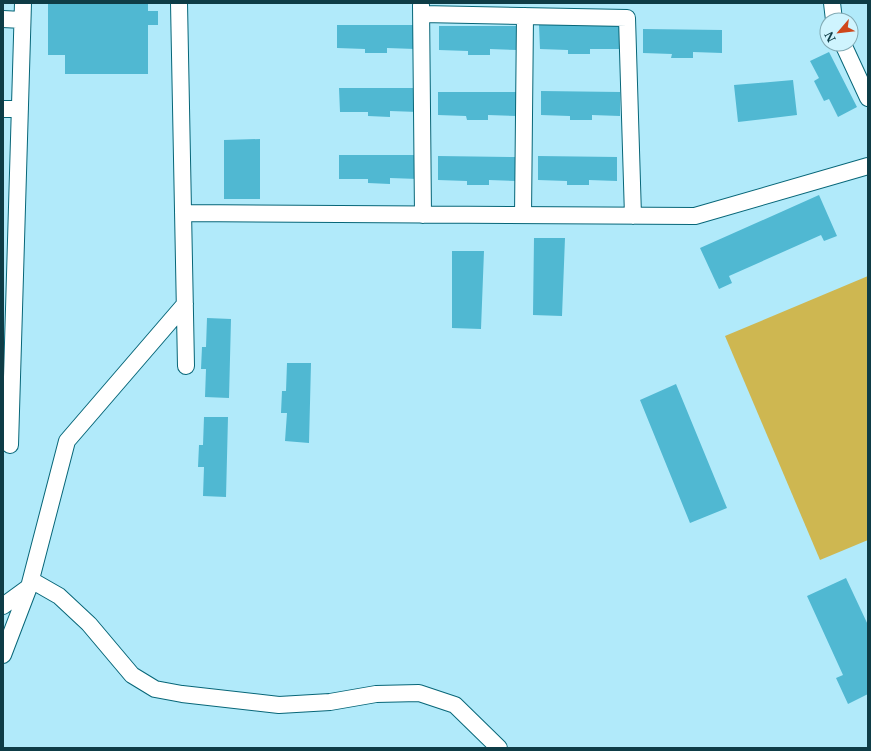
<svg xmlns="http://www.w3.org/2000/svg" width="871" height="751" viewBox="0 0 871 751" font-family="'Libre Baskerville',serif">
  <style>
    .green { fill: #ceb751 }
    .building { fill: #50b8d2 }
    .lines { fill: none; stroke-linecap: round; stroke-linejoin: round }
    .minor-casing { stroke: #076678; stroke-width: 18 }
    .minor { stroke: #fff; stroke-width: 16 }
  </style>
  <rect width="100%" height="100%" fill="#b1eafa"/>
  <path class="green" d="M868,276V540L820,560L725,336Z"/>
  <path class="building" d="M48,3H148V11H158V25H148V74H65V55H48Z
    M337,25H416L415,49L387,48V53H365V49L337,48Z
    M539,25H619V49H590V54H568V50L540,49Z
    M439,26H519L518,50L490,49V55H468V51L439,50Z
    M643,29L722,30V53L693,52V58H671L672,54L643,53Z
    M829,52L857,107L838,117L829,99L824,101L814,81L819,78L810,61Z
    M793,80L797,115L738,122L734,85Z
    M339,88H419L418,112L390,111V117L368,116V112H340Z
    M541,91L620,92V116L592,115V120H570V116L541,115Z
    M438,92H517V116L488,115V120H467L466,116L438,115Z
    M260,139V199H224V140Z
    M339,155H418V179L390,178V184L368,183V179H339Z
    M438,156L517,157V181L489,180V185H467V181L438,180Z
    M538,156L617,157V181L589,180V185H567V181L538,180Z
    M819,195L837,236L824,241L821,235L729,276L732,283L719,289L700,248Z
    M534,238H565L562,316L533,315Z
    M452,251H484L481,329L452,328Z
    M207,318L231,319L229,398L205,397L206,369H201L202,347H206Z
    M287,363H311L309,443L285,441L287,413H281L282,391H286Z
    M676,384L727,508L690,523L640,400Z
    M204,417H228L226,497L203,496L204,467H198L199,445H203Z
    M846,578L868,625V694L848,704L836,678L843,675L807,596Z"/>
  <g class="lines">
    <g class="minor-casing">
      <path id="minor" d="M179,3L186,366
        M832,3L834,20
        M421,5L423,215
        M422,14L627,18L633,216
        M3,19L22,20
        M843,44L868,98
        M3,109H20
        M183,213L695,216L868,166
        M523,215L525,16
        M10,445L23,3
        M31,580L59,596L89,624L132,675L155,689L182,694L279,705L330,702L376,694L419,693L455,705L499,748
        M3,606L29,587L67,441L185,304
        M3,655L29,587"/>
    </g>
    <use href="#minor" class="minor"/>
  </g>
  <rect width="871" height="751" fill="none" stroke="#0e3c46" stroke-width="8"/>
  <g transform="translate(839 32) rotate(242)"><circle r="19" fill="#cff4fe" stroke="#82aab4"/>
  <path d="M0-3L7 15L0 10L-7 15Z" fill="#cf471b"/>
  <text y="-6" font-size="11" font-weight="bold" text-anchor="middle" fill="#0e3c46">N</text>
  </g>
</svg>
